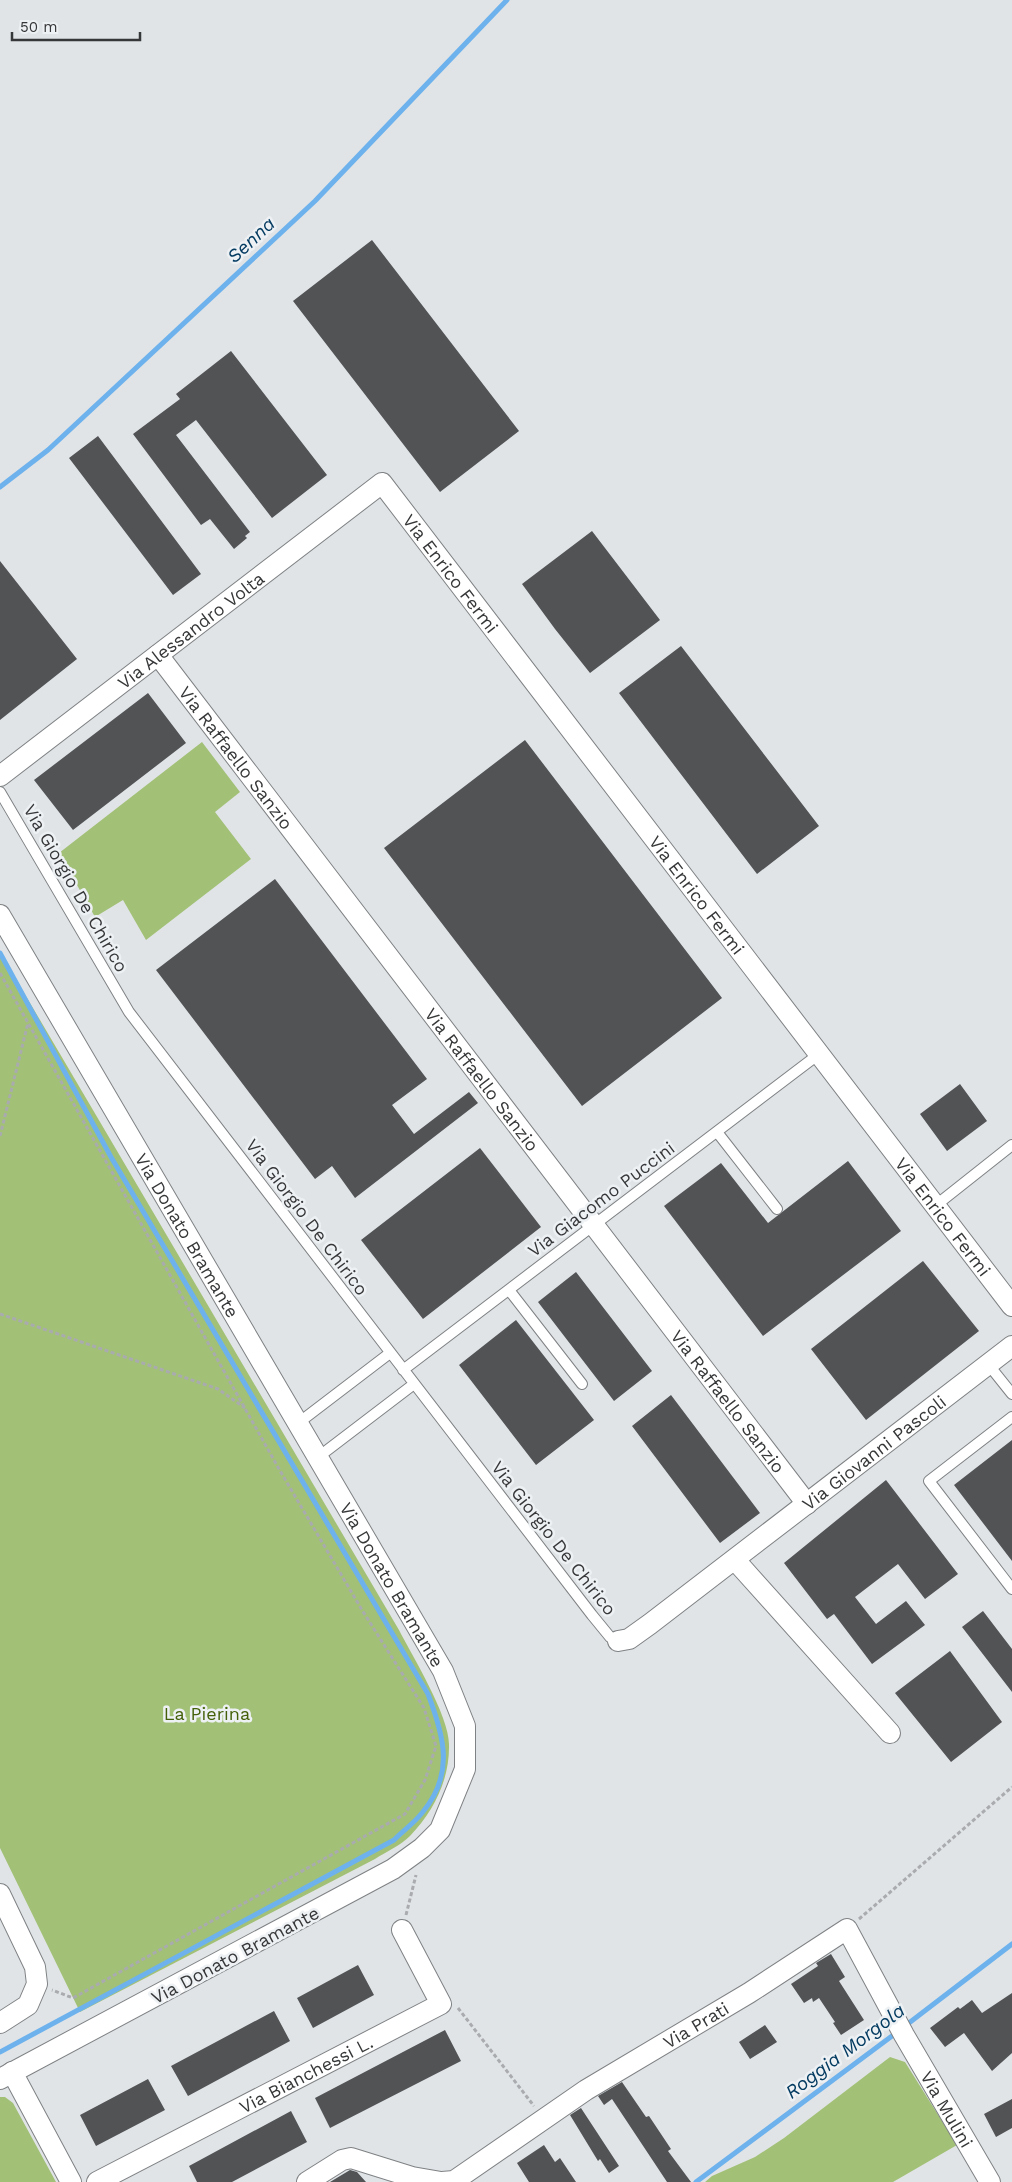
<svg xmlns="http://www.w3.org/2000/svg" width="1012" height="2182" viewBox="0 0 1012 2182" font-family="'Work Sans',sans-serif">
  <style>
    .green { fill: #a2c177 }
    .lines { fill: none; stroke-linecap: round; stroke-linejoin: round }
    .stream { stroke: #6db2ec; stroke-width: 5 }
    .building { fill: #515355 }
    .lane-casing { stroke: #7f8284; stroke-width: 12 }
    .street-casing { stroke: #7f8284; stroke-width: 22 }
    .path { stroke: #a9abae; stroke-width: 3; stroke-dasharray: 4 2.5; stroke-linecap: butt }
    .lane { stroke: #fff; stroke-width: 10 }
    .street { stroke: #fff; stroke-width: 20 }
    .labels { text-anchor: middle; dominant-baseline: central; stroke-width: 5; stroke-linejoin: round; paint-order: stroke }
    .street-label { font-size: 18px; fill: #363738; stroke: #eef1f4 }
    .park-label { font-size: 18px; fill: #44610a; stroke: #eef1f4 }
    .water-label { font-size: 19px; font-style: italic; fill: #043b61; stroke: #eef1f4 }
  </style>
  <rect width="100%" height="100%" fill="#e1e4e7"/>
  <path class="green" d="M202,742L240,792L215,812L251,859L146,940L123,900L95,917L59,853Z
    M0,952L399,1630C413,1657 449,1716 449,1744C450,1779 434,1811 410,1836C401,1845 386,1852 375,1859L80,2012L0,1848Z
    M890,2057L905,2062L957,2145L893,2182H705L712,2176L755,2157L784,2138Z
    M0,2097H5L13,2103L56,2182H0Z"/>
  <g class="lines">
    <path class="stream" d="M0,487L48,450L315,201L507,0
      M0,953L111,1157L428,1694C444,1736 455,1774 422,1813C414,1823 403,1831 394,1840L0,2052
      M905,2026L1012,1944
      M696,2182L896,2033"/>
  </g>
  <path class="building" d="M372,240L519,431L440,492L293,301Z
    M231,351L327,475L272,518L196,420L176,435L250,532L245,536L247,538L234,549L210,519L201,525L133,434L180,399L176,394Z
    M98,436L201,574L173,595L69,458Z
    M592,531L660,620L590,673L555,629L522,584Z
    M0,561L77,659L0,720Z
    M681,646L819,826L757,874L619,693Z
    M148,693L186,743L73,830L34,780Z
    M525,740L722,998L582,1106L384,848Z
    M275,879L427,1079L392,1105L414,1134L469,1092L478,1103L355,1198L332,1166L315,1179L156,970Z
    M960,1084L987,1121L947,1151L920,1114Z
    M480,1148L541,1227L423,1319L361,1240Z
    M848,1161L901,1231L763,1336L664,1206L721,1163L768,1223Z
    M923,1261L979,1331L866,1420L811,1349Z
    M576,1272L652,1371L614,1401L538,1302Z
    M516,1320L594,1420L536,1465L459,1365Z
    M671,1395L760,1513L720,1543L632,1426Z
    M1012,1440V1561L954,1485Z
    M886,1480L958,1574L925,1599L898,1564L855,1597L876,1624L906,1601L925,1625L872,1664L834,1614L827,1619L784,1563Z
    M983,1611L1012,1649V1692L962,1627Z
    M950,1651L1002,1722L951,1762L895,1693Z
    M831,1954L845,1977L839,1981L864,2020L841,2035L833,2023L835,2022L819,1998L813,2002L812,1998L804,2003L791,1984L818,1966L816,1963Z
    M358,1965L374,1995L313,2028L297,1998Z
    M1012,1993V2053L992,2071L964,2033L945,2047L930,2028L958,2007L960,2009L972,2000L982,2013Z
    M274,2011L290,2041L188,2096L171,2066Z
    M765,2025L777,2042L750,2059L739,2042Z
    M445,2030L461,2061L330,2128L315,2098Z
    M148,2079L165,2110L96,2146L80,2115Z
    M622,2082L646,2117L649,2116L671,2149L668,2151L691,2182H667L612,2099L604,2105L598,2096Z
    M1012,2099V2128L996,2137L984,2114Z
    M581,2108L619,2166L609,2173L600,2159L598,2161L570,2115Z
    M291,2111L307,2142L232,2182H197L189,2166Z
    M544,2145L555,2162L560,2158L576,2182H529L517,2163Z
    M350,2170L357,2172L366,2182H330Z"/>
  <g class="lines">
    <g class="lane-casing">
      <path id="lane" d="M0,792L129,1012L592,1615L610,1637L618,1641
        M717,1132L777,1209
        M935,1206L1012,1145
        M509,1290L582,1384
        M988,1364L1012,1394
        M403,1370L819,1054
        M1012,1417L929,1481L1012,1589
        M297,1424L390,1353
        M317,1458L414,1384"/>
    </g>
    <g class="street-casing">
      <g id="street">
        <path id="s1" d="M158,655L807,1504"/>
        <path id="s2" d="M0,776L382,483L1012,1306"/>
        <path id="s3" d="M0,915L443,1671L465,1726V1769L440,1830L422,1848L393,1869L0,2079"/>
        <path d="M735,1560L890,1733"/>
        <path id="s4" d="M618,1641L629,1639L650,1624L1012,1346"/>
        <path d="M0,1894L35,1967L37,1984L28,2005L0,2023"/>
        <path d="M12,2072L71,2182"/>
        <path id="s5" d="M97,2182L441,2004L402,1930"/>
        <path d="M307,2182L342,2160L351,2158L412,2177L441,2182"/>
        <path id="s6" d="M442,2182L454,2181L586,2090L749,1993L847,1929L904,2035L990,2182"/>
      </g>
    </g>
    <path class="path" d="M0,973L279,1469L362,1610L424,1708L436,1746L425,1780L405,1814L73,1998L52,1990
      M0,1136L28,1023
      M0,1314L218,1389L245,1408
      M406,1915L416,1875
      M859,1919L1012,1787
      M458,2008L534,2106"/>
    <use href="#lane" class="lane"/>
    <use href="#street" class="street"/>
  </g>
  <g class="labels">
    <g class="street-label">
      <text stroke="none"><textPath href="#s2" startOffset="595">Via Enrico Fermi</textPath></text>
      <text stroke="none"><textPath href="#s2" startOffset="240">Via Alessandro Volta</textPath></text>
      <text stroke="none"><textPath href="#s1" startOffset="129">Via Raffaello Sanzio</textPath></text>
      <text transform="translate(76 888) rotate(60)">Via Giorgio De Chirico</text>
      <text stroke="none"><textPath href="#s2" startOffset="1000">Via Enrico Fermi</textPath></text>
      <text stroke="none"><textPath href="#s1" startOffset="534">Via Raffaello Sanzio</textPath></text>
      <text transform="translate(601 1199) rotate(-37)">Via Giacomo Puccini</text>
      <text stroke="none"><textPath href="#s2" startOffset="1405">Via Enrico Fermi</textPath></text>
      <text transform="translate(307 1217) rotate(53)">Via Giorgio De Chirico</text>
      <text stroke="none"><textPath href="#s3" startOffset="371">Via Donato Bramante</textPath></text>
      <text stroke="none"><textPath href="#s1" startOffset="939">Via Raffaello Sanzio</textPath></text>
      <text stroke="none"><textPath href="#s4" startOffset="319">Via Giovanni Pascoli</textPath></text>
      <text transform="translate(554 1538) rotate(52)">Via Giorgio De Chirico</text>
      <text stroke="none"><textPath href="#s3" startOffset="776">Via Donato Bramante</textPath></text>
      <text transform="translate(235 1955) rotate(-28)">Via Donato Bramante</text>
      <text stroke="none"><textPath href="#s6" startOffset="300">Via Prati</textPath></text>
      <text stroke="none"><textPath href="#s5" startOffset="235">Via Bianchessi L.</textPath></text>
      <text stroke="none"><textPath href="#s6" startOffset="685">Via Mulini</textPath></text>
    </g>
    <g class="park-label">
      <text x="207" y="1713">La Pierina</text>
    </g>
    <g class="water-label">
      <text transform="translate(251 240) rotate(-43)">Senna</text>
      <text transform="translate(845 2051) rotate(-37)">Roggia Morgola</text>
    </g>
  </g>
  <path d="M12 32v8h128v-8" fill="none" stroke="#363738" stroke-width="2.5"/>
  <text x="20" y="32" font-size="15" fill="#363738" stroke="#eef1f4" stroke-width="4" paint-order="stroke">50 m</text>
</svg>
